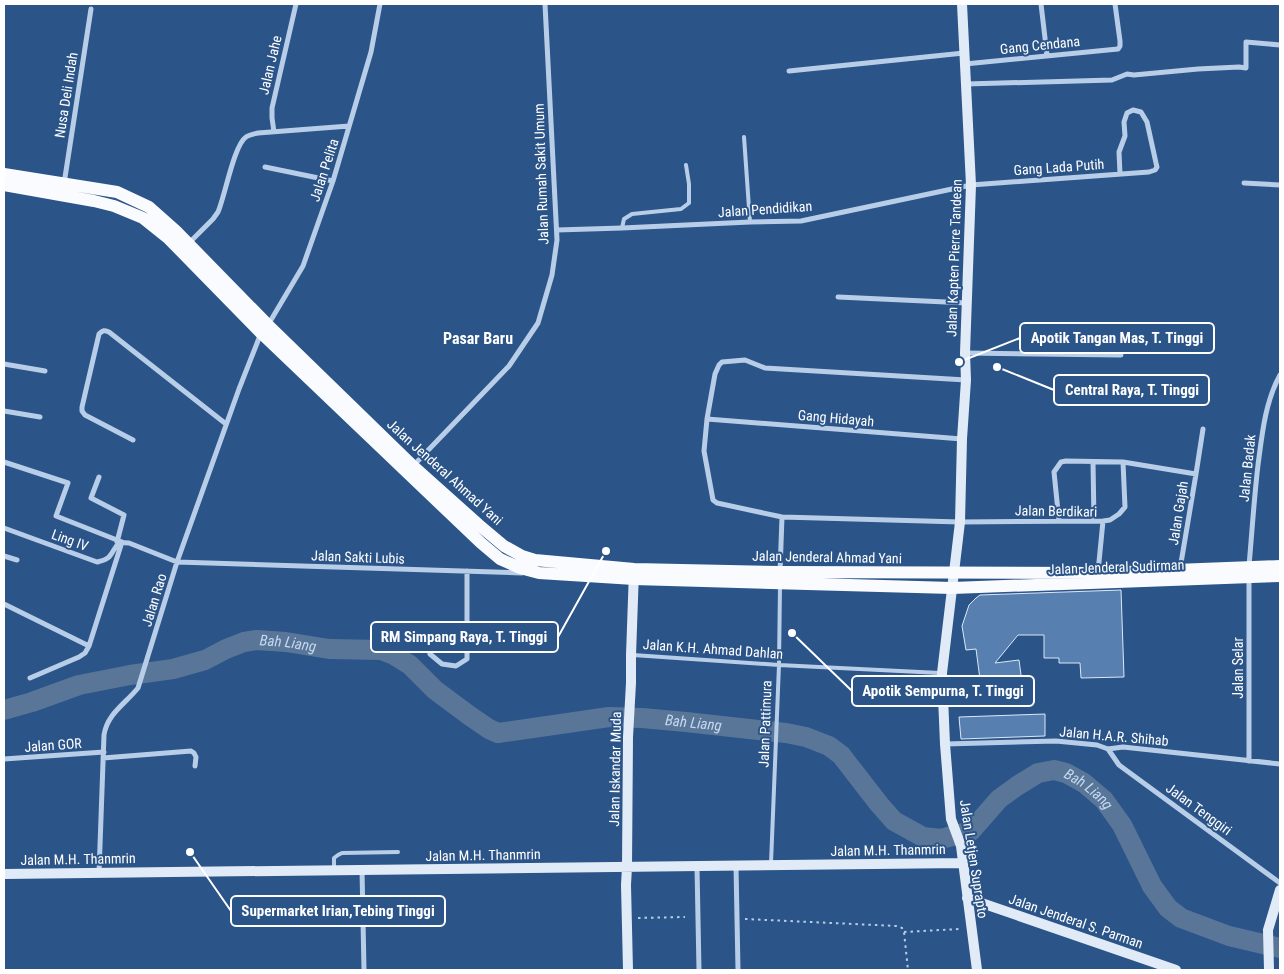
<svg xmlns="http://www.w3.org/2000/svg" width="1284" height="974" viewBox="0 0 1284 974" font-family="'Roboto Condensed',sans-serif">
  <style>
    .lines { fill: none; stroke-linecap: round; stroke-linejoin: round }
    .river { stroke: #597699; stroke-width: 20 }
    .building { fill: #5780b0; stroke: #dbe8f6 }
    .path { stroke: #b8cee8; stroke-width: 2; stroke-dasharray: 2.5 4; stroke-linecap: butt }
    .lane { stroke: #b8cee8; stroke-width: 4 }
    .street { stroke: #b8cee8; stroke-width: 5 }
    .secondary { stroke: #e1ebf7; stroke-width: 10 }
    .primary { stroke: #fafbfe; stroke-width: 12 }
    .labels { text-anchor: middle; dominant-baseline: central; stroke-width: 4; stroke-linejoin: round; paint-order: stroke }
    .street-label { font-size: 14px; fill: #fff; stroke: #2b5488 }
    .water-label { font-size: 15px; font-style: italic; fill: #c4d8ef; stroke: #2b5488 }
    .quarter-label { font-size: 16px; font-weight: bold; fill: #fff; stroke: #2b5488 }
    .leader { fill: none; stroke: #fff; stroke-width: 2 }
    .callout-dot { fill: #fff; stroke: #2b5488; stroke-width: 2 }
    .callout { fill: #2b5488; stroke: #fff; stroke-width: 2 }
    .callout-label { font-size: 15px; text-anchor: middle; font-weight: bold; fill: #fff }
  </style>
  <rect width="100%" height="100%" fill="#2b5488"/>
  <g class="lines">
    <path class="river" id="s1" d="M4,710L32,702L79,685L130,675L173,669L205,660L226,649L244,642L257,640L286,642L329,649L381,650L394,655L410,665L435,690L470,716L489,729L498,733L609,717L642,718L686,722L786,733L806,737L829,746L841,755L879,804L894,821L923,837L941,839L971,831L999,799L1017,786L1038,773L1054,770L1066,773L1084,783L1104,800L1122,825L1152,886L1168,908L1181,918L1229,936L1280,948"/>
  </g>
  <path class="building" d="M1121,590L1124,677L1081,678L1080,663H1059V658H1044V635H1018L995,663L1019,660L1024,697L983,702L976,649L966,650L962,626L969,605L976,598L980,595Z
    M1045,714V736L961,739L959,717Z"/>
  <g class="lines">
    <path class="path" d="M638,918L685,917
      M745,919L897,926L902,928L904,932L908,970
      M904,932L959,929"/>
    <path class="lane" d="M744,137L750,222
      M622,228L624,219L632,214L681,209L689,203V184L686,165
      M633,655L779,665L940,673
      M771,863L779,665L780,585
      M334,868V858L338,855L342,853L398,852"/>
    <path class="street" d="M1041,4L1047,55
      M965,64L1118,49L1120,46V41L1115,4
      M789,71L964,53
      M966,84L1112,80L1127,74L1134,75L1198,69L1239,67L1246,68V42L1280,45
      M274,132L272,118V108L296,4
      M265,167L333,181
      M1244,183L1280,185
      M64,184L91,9
      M557,230L622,228L750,222L801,221L971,185L1149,172L1155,170L1157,167L1156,163L1147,122L1141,112L1133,110L1127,113L1124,122L1125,136L1119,152L1120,174
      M189,243L213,219L218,212C225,196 234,145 246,137C249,135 254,134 258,133L349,126
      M838,297L967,303
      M268,325L303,266L333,181L371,52L380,4
      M965,353L1121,355
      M4,364L45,371
      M966,380L765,368L745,360L722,362L719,365L715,374L707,419L704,451L713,500L717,503L782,517L960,522L1103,521L1098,572
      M4,411L40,417
      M707,419L962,439
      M133,440L85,415L82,411V407L99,334C103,330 104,330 109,332L226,424
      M4,462L68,483L56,516L122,542L89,646L85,653L79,657L30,678
      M1093,462L1094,521
      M1123,462L1196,474L1180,569
      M413,466L509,366L538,323L552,275L557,240L545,4
      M1196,474L1203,429
      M99,477L91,498L124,515L117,542
      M1059,521L1054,472L1061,462L1066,461L1123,462L1125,507L1119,514L1110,520L1103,521
      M4,528L97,562C101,561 106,560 109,557C117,548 114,541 129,543L177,562L522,573
      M4,556L17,560
      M1249,566C1252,532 1254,499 1258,465C1262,435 1265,402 1280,375
      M780,572L782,517
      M4,604L89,646
      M430,654L442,664L456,666L467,659V571
      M945,744L1056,741L1097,745L1108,749L1123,747L1280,764
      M1108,749L1119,765L1280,883
      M103,758L191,751L194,753L196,757L195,766
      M4,759L104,752
      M1249,761V579
      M736,866L738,970
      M697,867L699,970
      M362,870L364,970
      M99,873L104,735C107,714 125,704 138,688L177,562L239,389L261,333"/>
    <path class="secondary" d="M962,4L971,185L965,353L966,380L962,439L960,522L942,673L945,744L951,819L961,846L977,970
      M4,874L963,863
      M967,898L1176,970
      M628,970L626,885L627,867L628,737L631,683V655L634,571
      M1269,970L1268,930L1280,890"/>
    <path class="primary" d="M4,174L117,192L149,207L176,231L268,325L413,466L479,525L504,546L522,556L535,560L634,569L780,572L1098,573L1280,566
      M4,185L94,201L114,206L143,218L168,238L261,333L481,543L500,559L520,568L539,573L634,579L952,588L1280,576"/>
  </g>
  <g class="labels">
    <g class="street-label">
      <text transform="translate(1040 45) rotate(-6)">Gang Cendana</text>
      <text transform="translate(270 65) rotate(-77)">Jalan Jahe</text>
      <text transform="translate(66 95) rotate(-81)">Nusa Deli Indah</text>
      <text transform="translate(1059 167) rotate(-4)">Gang Lada Putih</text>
      <text transform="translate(324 170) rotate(-72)">Jalan Pelita</text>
      <text transform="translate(541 174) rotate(-92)">Jalan Rumah Sakit Umum</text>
      <text transform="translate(765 209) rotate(-4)">Jalan Pendidikan</text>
      <text transform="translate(954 258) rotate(-88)">Jalan Kapten Pierre Tandean</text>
      <text transform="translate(836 418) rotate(5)">Gang Hidayah</text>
      <text transform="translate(1247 468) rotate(-84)">Jalan Badak</text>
      <text transform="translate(445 472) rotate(42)">Jalan Jenderal Ahmad Yani</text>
      <text transform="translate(1056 511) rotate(1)">Jalan Berdikari</text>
      <text transform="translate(1178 513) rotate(-81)">Jalan Gajah</text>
      <text transform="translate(70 540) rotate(20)">Ling IV</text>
      <text transform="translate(358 557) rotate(2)">Jalan Sakti Lubis</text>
      <text transform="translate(827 557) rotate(1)">Jalan Jenderal Ahmad Yani</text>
      <text transform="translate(1116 567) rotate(-2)">Jalan Jenderal Sudirman</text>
      <text transform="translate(154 600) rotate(-73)">Jalan Rao</text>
      <text transform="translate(713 649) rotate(4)">Jalan K.H. Ahmad Dahlan</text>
      <text transform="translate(1238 668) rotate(-90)">Jalan Selar</text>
      <text transform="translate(765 724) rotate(-88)">Jalan Pattimura</text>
      <text transform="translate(1114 736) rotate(5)">Jalan H.A.R. Shihab</text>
      <text transform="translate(53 745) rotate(-4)">Jalan GOR</text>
      <text transform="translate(615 769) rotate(-89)">Jalan Iskandar Muda</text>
      <text transform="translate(1199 809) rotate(36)">Jalan Tenggiri</text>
      <text transform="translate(888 850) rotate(-1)">Jalan M.H. Thanmrin</text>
      <text transform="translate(483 855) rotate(-1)">Jalan M.H. Thanmrin</text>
      <text transform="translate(78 859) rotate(-1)">Jalan M.H. Thanmrin</text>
      <text transform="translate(974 859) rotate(81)">Jalan Letjen Suprapto</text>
      <text transform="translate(1076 921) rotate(19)">Jalan Jenderal S. Parman</text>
    </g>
    <g class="water-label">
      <text stroke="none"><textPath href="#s1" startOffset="295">Bah Liang</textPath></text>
      <text stroke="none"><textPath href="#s1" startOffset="730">Bah Liang</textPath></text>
      <text stroke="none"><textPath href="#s1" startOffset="1196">Bah Liang</textPath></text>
    </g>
    <g class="quarter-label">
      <text x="478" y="338">Pasar Baru</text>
    </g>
  </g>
  <path class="leader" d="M959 362L1020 338M997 367L1054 390M606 551L558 637M792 633L852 691M190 852L231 911"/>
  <g class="callout-dot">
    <circle cx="959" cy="362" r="5"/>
    <circle cx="997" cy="367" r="5"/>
    <circle cx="606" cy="551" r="5"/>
    <circle cx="792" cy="633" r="5"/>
    <circle cx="190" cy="852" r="5"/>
  </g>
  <g class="callout">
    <rect x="1020" y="323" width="194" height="30" rx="5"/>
    <rect x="1054" y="375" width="155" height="30" rx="5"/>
    <rect x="371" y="622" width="187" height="30" rx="5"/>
    <rect x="852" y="676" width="182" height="30" rx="5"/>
    <rect x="231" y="896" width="214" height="30" rx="5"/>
  </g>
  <g class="callout-label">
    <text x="1117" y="343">Apotik Tangan Mas, T. Tinggi</text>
    <text x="1132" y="395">Central Raya, T. Tinggi</text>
    <text x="464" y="642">RM Simpang Raya, T. Tinggi</text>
    <text x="943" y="696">Apotik Sempurna, T. Tinggi</text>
    <text x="338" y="916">Supermarket Irian,Tebing Tinggi</text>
  </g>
  <rect width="1284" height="974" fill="none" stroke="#ffffff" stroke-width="10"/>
</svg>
